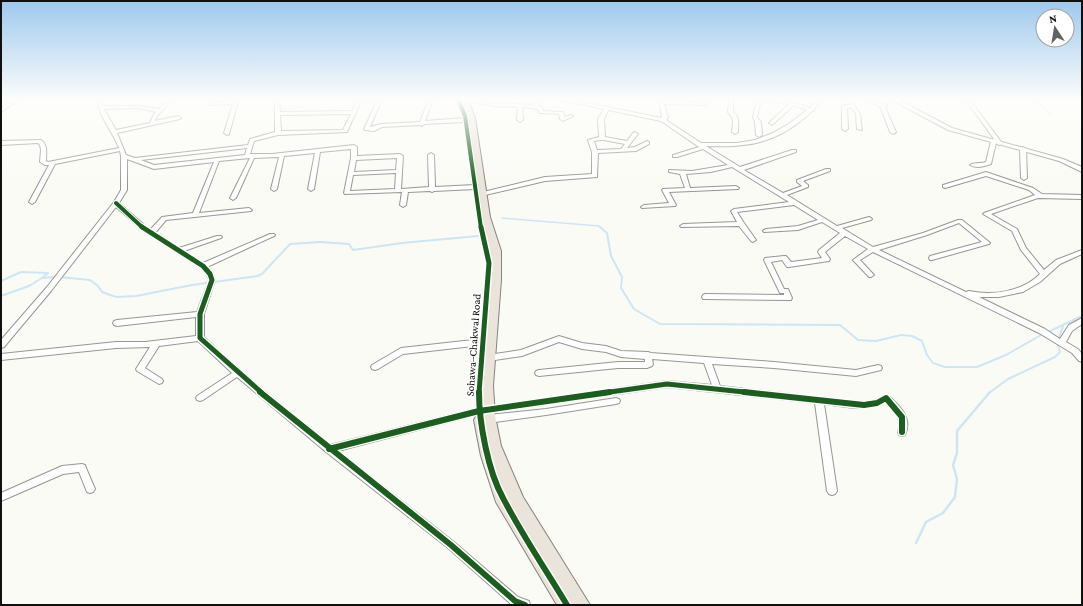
<svg xmlns="http://www.w3.org/2000/svg" width="1083" height="606" viewBox="0 0 1083 606" font-family="'Crimson Pro',serif">
  <style>
    .lines { fill: none; stroke-linecap: round; stroke-linejoin: round }
    .stream-far2 { stroke: #cee5f4; stroke-width: 1.5 }
    .stream-far1 { stroke: #cee5f4; stroke-width: 2 }
    .stream { stroke: #cee5f4; stroke-width: 2.5 }
    .minor-casing { stroke: #969694; stroke-width: 2 }
    .tertiary-casing { stroke: #969694; stroke-width: 2 }
    .trunk-casing { stroke: #838381; stroke-width: 2 }
    .minor { fill: #fefefe; fill-rule: evenodd }
    .tertiary { fill: #fefefe; fill-rule: evenodd }
    .trunk { fill: #eae4da; fill-rule: evenodd }
    .cycleway-far2-casing { stroke: #fff; stroke-width: 6 }
    .cycleway-far1-casing { stroke: #fff; stroke-width: 8 }
    .cycleway-casing { stroke: #fff; stroke-width: 9 }
    .cycleway-far2 { stroke: #1b5e20; stroke-width: 4 }
    .cycleway-far1 { stroke: #1b5e20; stroke-width: 5 }
    .cycleway { stroke: #1b5e20; stroke-width: 6 }
    .labels { text-anchor: middle; dominant-baseline: central; stroke-width: 4; stroke-linejoin: round; paint-order: stroke }
    .street-label { font-size: 11px; fill: #101010; stroke: #fff }
  </style>
  <rect width="100%" height="100%" fill="#fbfbf6"/>
  <g class="lines">
    <path class="stream-far2" d="M1033,99L1051,114
      M502,218L599,226L601,228"/>
    <path class="stream-far1" d="M600,227L607,233L611,256L622,277L621,288L634,309L660,324L840,325L858,340L876,341L901,335L912,336L922,341L927,355L933,363L945,367H977L1006,355L1041,335
      M60,277L90,280L98,286L102,292L116,297L136,296L192,285L257,276L262,274L290,244L320,242L349,244L353,250L402,243L478,236
      M1,281L21,272L48,273L42,278L56,277
      M1,296L29,286L42,278
      M1048,332L1082,316
      M1059,338L1063,326
      M989,393L1008,379L1055,357L1060,352L1058,345"/>
    <path class="stream" d="M916,543L926,522L943,513L955,497L957,479L953,465L957,453V431L990,392"/>
    <g class="minor-casing">
      <path id="minor" d="M15,99H20L1,112V109Z
        M97,99H101L102,106H139L159,109L169,99H173L157,116L155,121L178,116L181,118L180,119L117,133L126,155L135,158L248,145L250,139L275,132V99H279L280,112L352,111L358,99H362L347,132L278,135L254,141L250,154H272L354,145L357,147V156L400,154L403,156L401,189L429,187L428,155L431,153L434,155L435,187L475,185L478,187L475,189L434,191L432,192L430,191L408,192L406,205L403,207L400,205L402,192L345,194L344,193L351,158V149L320,152L314,189L311,191L308,189L315,153L284,156L277,189L274,191L271,189L279,157L254,158L236,198L233,200L230,198L250,158L219,161L199,213L249,208L252,210L251,211L166,220L155,233L179,248L217,236H221L222,237L221,238L184,251L203,263L270,234H274L275,235L274,236L207,267L212,272L215,280L204,314V337L240,371L330,445L479,408L667,381L712,385L704,363L652,359L653,364L652,366L647,368H618L539,376L536,375L535,373L536,371L539,370L618,362H645V359L621,357L606,352L582,349L559,342L522,356L488,361L485,360L484,358L485,356L488,355L521,350L559,336L582,343L606,346L621,351L648,352L651,353L774,362L856,370L878,365L881,366L882,368L881,370L856,376L774,368L712,364L720,386L864,402L876,400L886,395C890,396 893,400 896,403C905,412 911,422 905,435L902,436L899,435L898,432C902,417 895,413 885,402C867,413 844,406 824,404L837,491L835,494L832,495L829,494L827,491L815,403L667,387L479,414L338,451L454,542L518,597L529,601L530,605H512L448,548L326,452L237,377L203,400L200,401L197,400L196,398L197,396L232,373L198,341L159,346L145,368L162,379L163,381L162,383L159,384L137,371L136,369L150,347L116,348L1,360V354L116,342H145L196,336V317L117,326L114,325L113,323L114,321L117,320L197,312L209,280L207,275L201,268L144,231L116,207L51,291L4,347L1,348V340L47,287L114,202L121,190V156L120,151L55,164L35,202L32,204L29,202L49,165H45L40,162L41,150L40,145L38,143L1,145V141L41,140C48,145 46,153 46,161L48,162L119,148C113,132 98,115 97,99ZM139,108L156,112L153,116L150,123L116,130L104,109ZM351,114L343,130L281,131L280,115ZM247,148L245,155L154,165L141,160ZM397,158L396,170L354,172L356,160ZM127,159L154,169L214,162L193,213L162,217L150,230L119,203L127,190ZM396,173L395,189L350,191L353,175Z
        M211,99H215L214,102L236,101L238,102L229,134L227,135L224,133L233,104L211,105L209,104Z
        M378,99H382L370,127L381,124L420,122L429,99H433L425,121L465,118L468,120L465,122L424,124L422,126L420,125L382,127L374,131L365,130L364,129Z
        M505,99H509L506,103L533,105L536,99H540L538,106L542,107L543,111L561,112H563L565,117L571,115L573,116L563,121L560,119L559,114L541,113H539L538,109L522,107L523,120L520,122L517,120L518,107L504,106L501,107L474,102L472,101L474,100L500,104Z
        M559,99H567L662,118L659,99H663L664,101L701,102V99H705L706,104L704,105L664,104L668,118L666,120L701,143H737L755,140L773,133L790,123L807,110L794,105L772,125L769,123L770,122L789,104L761,100L757,117L761,122L762,135L759,137L756,135L755,122L753,117L757,99H773L791,101L792,99H796L795,103L810,108L819,99H823L814,109V111H812C794,129 769,143 743,145C731,147 719,146 706,146L740,167L792,150H796V152L744,170L783,193L802,186L797,182V180L826,169H830V171L803,181L808,185V187L787,195L837,226L869,217L871,218L872,219L871,220L842,228L873,247L923,233L958,220H962L989,242L990,243L989,244L932,260H930L929,258L930,256L982,242L959,223L927,235L879,250L966,292L969,291C993,296 1022,292 1040,274L1021,250L1012,231L983,214L984,213L1035,195L1029,190L986,176L945,188L943,187V185L986,172L1033,188L1042,194L1082,195V199L1038,198L991,214L1017,229L1026,248L1044,270L1056,260L1082,250V254L1060,264L1040,282L1023,292L999,297H979L1045,329L1060,339L1069,325L1082,318V324L1072,331L1066,342L1078,349L1082,354V362L1079,361L1072,353L1039,333L873,252L860,260L874,275L871,277H869L853,260L868,249L845,236L825,252L830,259L829,261L789,267H787L782,260L771,262L784,289H788L792,298L791,300L703,299L702,297L703,295L705,294L784,295V293H780L779,291L764,260L765,258L784,256H786L791,262L822,258L818,252L819,250L840,233L822,222L798,230L764,232L763,231L764,230L766,229L798,226L818,220L794,205L737,212L744,223L756,240L753,242L751,241L739,226L681,227L680,226L683,224L737,222L731,211L734,209L789,202L732,167L711,172L686,174L690,188L736,186L739,188L738,189L669,192L676,205L675,206L642,208L641,207L644,205L669,203L662,190L663,189L685,188L680,174L669,172V170L692,171L728,165L703,149L677,157H673V155L699,147L661,121L608,110L604,119L605,137L627,141L633,133L635,132L638,134L627,148L635,147L647,141L649,142V144L636,151L598,153L597,177L545,181L481,196L479,195V193L545,177L592,174V152L588,140L599,137L598,119L604,109L561,100ZM600,140H604L625,144L621,149L597,150L594,141Z
        M729,99H733V112C740,117 738,124 738,132L735,134L732,132C733,122 735,119 728,112Z
        M846,99H850L860,114L862,130L857,129L856,114L852,108H847L848,129L845,131L842,129V106L844,105H850Z
        M865,99H871L887,105V106L885,107L896,132L895,133L893,134L890,132L880,106L865,100Z
        M965,99H969L1002,143L999,145L996,143L991,164C985,166 976,169 970,165C974,162 981,164 986,162L991,141L994,139Z
        M1023,147L1026,149L1027,178L1024,180L1021,178L1020,149Z
        M482,339L485,340L486,342L485,344L482,345L403,354L378,369L375,370L372,369L371,367L372,365L401,348Z
        M616,398L619,399L620,401L619,403L616,404L546,415L488,423L485,422L484,419L485,416L488,415L546,409Z
        M82,464L85,465L86,468L95,489L93,492L90,493L87,492L79,472L63,474L1,501V493L62,466Z"/>
    </g>
    <g class="tertiary-casing">
      <path id="tertiary" d="M890,99H897L952,128L1063,159L1082,167V172L1059,161L948,130Z"/>
    </g>
    <g class="trunk-casing">
      <path id="trunk" d="M460,99H468L475,118L490,217L501,251V280L493,386L495,416L501,446L523,497L590,605H557L496,502L481,456L474,420L476,416L481,414L480,371L490,265C489,248 483,234 480,217C472,178 474,137 460,99Z"/>
    </g>
    <use href="#minor" class="minor"/>
    <use href="#tertiary" class="tertiary"/>
    <use href="#trunk" class="trunk"/>
    <g class="cycleway-far2-casing">
      <path id="cycleway-far2" d="M458,99L465,116L481,228
        M116,203L143,228"/>
    </g>
    <g class="cycleway-far1-casing">
      <path id="cycleway-far1" d="M142,227L203,266L210,274L212,280L200,314V338L262,393
        M479,393L489,263L481,227
        M603,393L667,384L754,393"/>
    </g>
    <g class="cycleway-casing">
      <path id="cycleway" d="M260,392L451,545L515,601L525,605
        M479,392C479,423 488,471 503,498C522,535 546,570 567,605
        M744,392L864,405L877,403L886,398L902,417V432
        M329,449L479,411L610,392"/>
    </g>
    <use href="#cycleway-far2" class="cycleway-far2"/>
    <use href="#cycleway-far1" class="cycleway-far1"/>
    <use href="#cycleway" class="cycleway"/>
  </g>
  <linearGradient id="sky" x2="0" y2="1"><stop stop-color="#9dc8ed"/><stop offset="0.54" stop-color="#fdfdfb"/><stop offset="1" stop-color="#fdfdfb" stop-opacity="0"/></linearGradient>
  <rect width="1083" height="184" fill="url(#sky)"/>
  <g class="labels">
    <g class="street-label">
      <text transform="translate(473 345) rotate(-86)">Sohawa–Chakwal Road</text>
    </g>
  </g>
  <rect width="1083" height="606" fill="none" stroke="#101010" stroke-width="4"/>
  <g transform="translate(1055 28) rotate(348)"><circle r="19" fill="#ffffff" stroke="#9f9f9f"/>
  <path d="M0-3L7 15L0 10L-7 15Z" fill="#626260"/>
  <text y="-6" font-size="11" font-weight="bold" text-anchor="middle" fill="#101010">N</text>
  </g>
</svg>
